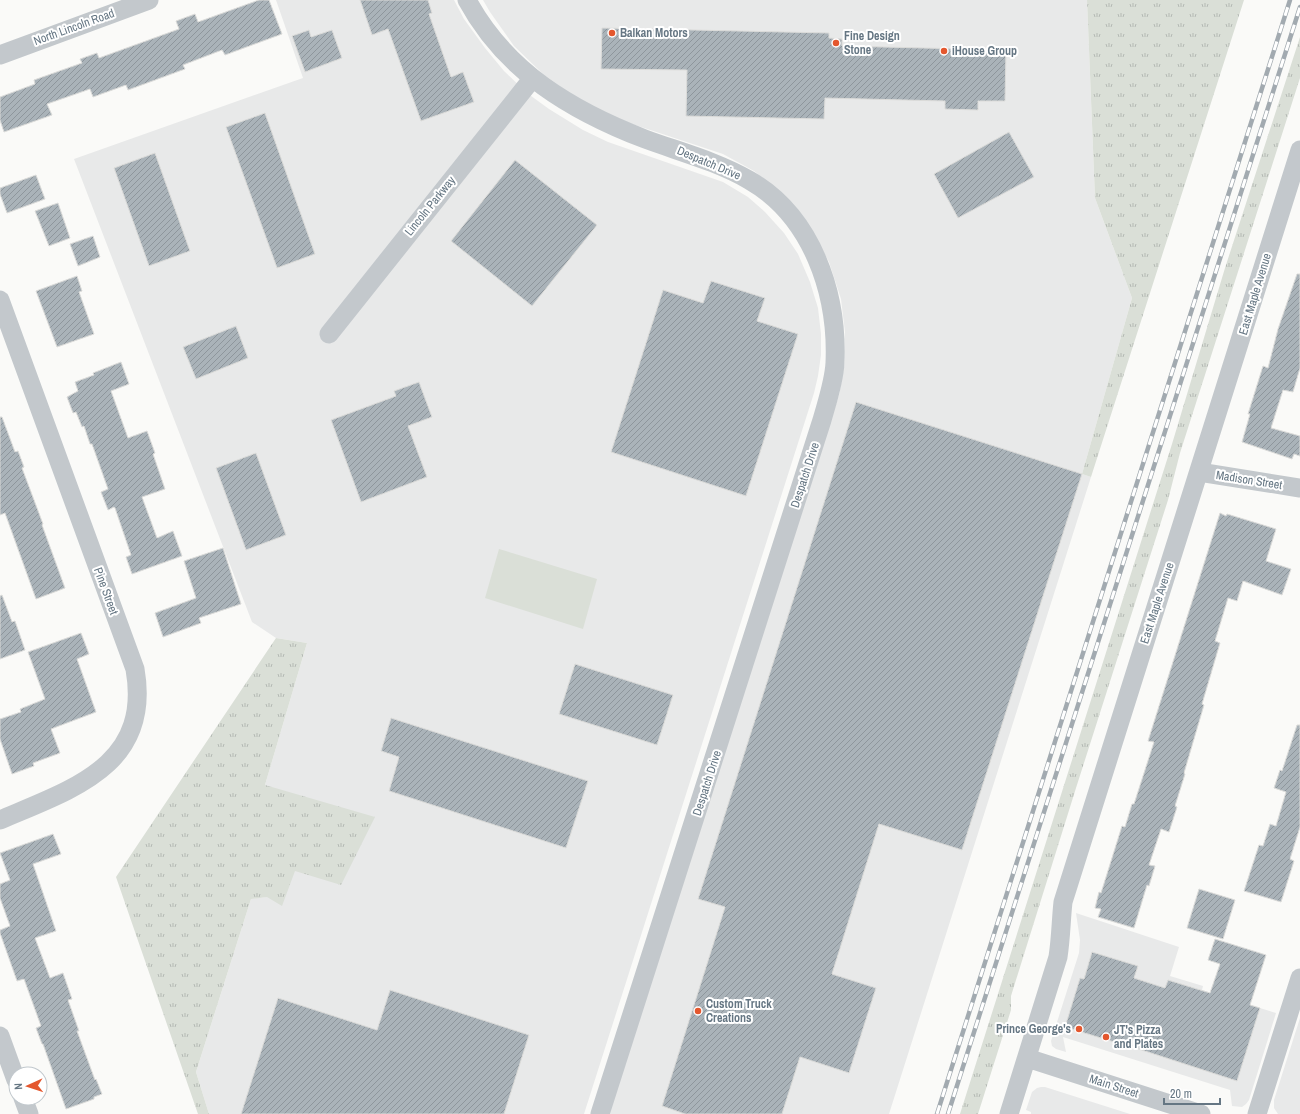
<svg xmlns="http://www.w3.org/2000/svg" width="1300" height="1114" viewBox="0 0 1300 1114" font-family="'Archivo Narrow',sans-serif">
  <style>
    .built { fill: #e8e9e9 }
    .grass { fill: url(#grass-tufts) }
    .pitch { fill: #dadfd7 }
    .building { fill: url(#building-hatch); stroke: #dcdcda }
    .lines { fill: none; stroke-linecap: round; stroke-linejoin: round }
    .minor { stroke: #c3c8cc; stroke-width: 19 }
    .rail-casing { stroke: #a2aab0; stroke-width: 4.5 }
    .rail { stroke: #fff; stroke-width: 3; stroke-dasharray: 9; stroke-linecap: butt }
    .poi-dot { fill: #e4572e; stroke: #fff; stroke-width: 1.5 }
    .labels { text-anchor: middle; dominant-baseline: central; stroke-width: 4; stroke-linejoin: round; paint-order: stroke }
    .street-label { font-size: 12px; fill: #657683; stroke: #fff }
    .poi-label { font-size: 12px; font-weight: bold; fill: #657683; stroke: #fff; text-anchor: start }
  </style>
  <defs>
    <pattern id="grass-tufts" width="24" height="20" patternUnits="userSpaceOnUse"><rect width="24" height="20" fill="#dadfd7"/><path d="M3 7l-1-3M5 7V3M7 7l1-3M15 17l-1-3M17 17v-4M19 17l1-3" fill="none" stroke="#b4b9b4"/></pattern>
    <pattern id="building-hatch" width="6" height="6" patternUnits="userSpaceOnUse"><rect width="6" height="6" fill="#aab3b9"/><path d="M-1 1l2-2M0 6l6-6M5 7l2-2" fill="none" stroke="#8e969c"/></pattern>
  </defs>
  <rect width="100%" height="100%" fill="#fafaf8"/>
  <path class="built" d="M276,0H454L464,19L485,48L504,71L527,93L549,109L583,130L608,142L723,182L748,197L765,212L784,233L798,254L810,282L818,308L821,334V355L818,376L814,393L584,1114H209L196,1072L251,899L266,897L265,785L307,643L276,638L252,622L74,159L303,78Z
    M483,0H1087L1095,198L1132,298L1082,474L1091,477L889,1114H609L839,395L845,362V332L841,299L829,262L815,236L780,192L754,171L723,154L623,121L582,102L543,74L514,46L490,12Z
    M1076,913L1179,947L1170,976L1203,986L1202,990L1276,1013L1249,1100L1246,1104L1242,1107L1232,1106L1230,1090L1063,1037L1066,1052L1056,1049L1052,1046L1051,1041L1079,953L1080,940Z
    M1300,1018V1114H1278L1274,1108V1100Z
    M1041,1087H1045L1130,1114H1031V1112L1026,1110L1032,1092L1037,1088Z"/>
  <path class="grass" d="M1087,0H1244L1091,477L1082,474L1132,298L1095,198Z
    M1300,37V78L1180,453L1168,500L1076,788L1011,996V1010L978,1114H960L1172,444L1225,268Z
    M276,638L307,643L265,785L375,817L341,885L295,871L282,906L267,897L251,899L196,1072L209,1114H198L116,877Z"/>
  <path class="pitch" d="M499,549L597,579L583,629L485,598Z"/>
  <path class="building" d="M259,0H269L282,34L225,55L222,50L183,65L185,69L128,90L126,85L93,97L90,89L47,104L52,115L4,132L0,120V97L35,84L34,80L82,63L80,59L97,53L99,58L179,29L176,21L195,14L198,22Z
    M360,0H428L432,13L429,14L451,77L463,72L474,102L421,121L388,29L372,35Z
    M602,28L829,33V38L842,39V46L1006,50L1005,101H978V110L945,109V101L825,98L824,119L686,116L687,70L601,69Z
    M309,30L311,37L332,30L342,58L305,72L292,36Z
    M265,113L315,254L277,268L226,127Z
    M1009,132L1034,177L958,218L934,174Z
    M155,153L190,251L149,266L114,168Z
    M515,160L597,225L532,306L451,241Z
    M36,175L45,199L7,213L0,194V188Z
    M58,203L70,238L49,246L35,211Z
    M93,236L100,257L78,266L70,244Z
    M1297,274H1300V368L1293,392L1283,390L1271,428L1300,436V456L1294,454L1292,459L1242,442L1250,414H1248L1263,366L1268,368L1278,329Z
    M77,276L82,291L79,292L94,334L57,347L36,291Z
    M711,281L765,298L757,321L798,334L746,496L611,452L663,290L703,303Z
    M236,326L248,358L196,379L183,347Z
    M121,362L129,384L111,391L128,438L147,431L155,453L153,454L165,489L142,497L157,538L173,531L182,556L132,574L126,557L131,555L115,508L114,507L108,510L101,492L108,489L92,444H90L84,426L82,427L76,412L73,413L67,397L78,391L75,382L94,375L93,373Z
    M419,382L432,417L408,426L427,477L361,502L331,420L396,396L394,391Z
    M856,402L1082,474L962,850L879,824L832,974L876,988L849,1073L800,1057L782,1114H685L662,1106L725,907L698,899Z
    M0,417H2L15,452L18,451L24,467L22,468L43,524L42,525L65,588L36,599L5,513L0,515Z
    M256,453L286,535L246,550L216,468Z
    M1220,513L1226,516L1227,514L1276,529L1266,561L1291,569L1282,595L1243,581L1237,601L1228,598L1215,641L1220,643L1202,704L1204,705L1184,773L1185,774L1175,806L1177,807L1169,832L1161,829L1149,865L1155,866L1149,886L1147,885L1134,928L1098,917L1101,909L1095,908L1099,892L1101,893L1122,826L1125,827L1132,804H1134L1154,742L1148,741Z
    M223,548L241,604L199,618L201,623L163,637L155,613L196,598L184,561Z
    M2,595L12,622L15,621L25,650L0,659V596Z
    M81,633L89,654L77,659L96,712L51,729L60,753L33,763L34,766L12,774L0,739V719L21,712L20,709L45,699L28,652Z
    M575,664L673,695L657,745L559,714Z
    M391,718L588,781L566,848L389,791L399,757L381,751Z
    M1297,725H1300V827L1290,859L1294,861L1281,902L1244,891L1259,845L1263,846L1270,824L1276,826L1286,792L1274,788L1280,770L1282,771Z
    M53,834L61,854L33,864L56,931L35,938L50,978L63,973L72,999L68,1000L79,1031H77L95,1080L96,1079L102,1094L94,1097V1099L66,1109L43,1044H42L36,1028L41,1026L24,979L17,981L0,933V930L10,926L0,898V884L10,880L0,853Z
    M1199,889L1235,900L1223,939L1187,928Z
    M1215,939L1266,955L1250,1005L1260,1008L1237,1081L1114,1041V1042L1065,1027L1080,978L1084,979L1092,952L1138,966L1134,978L1165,988L1168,980L1210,993L1220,964L1208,960Z
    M390,990L529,1035L504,1114H241L278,998L377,1030Z"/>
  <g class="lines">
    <path class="minor" d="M467,0C506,72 572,111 645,139C680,152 716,161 749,180C812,216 838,293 835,363C834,382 827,402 822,420L600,1114
      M0,55L149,0
      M0,300L135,669C152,766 72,789 0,820
      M329,334L532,79
      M1199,472L1300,488
      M0,1036L16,1080
      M1027,1058L1201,1114
      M23,1098L29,1114
      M1009,1114L1058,957C1061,938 1061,920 1063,902L1300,150
      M1257,1114L1300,978"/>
    <g class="rail-casing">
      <path id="rail" d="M937,1114L1290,0
        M948,1114L1300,7"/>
    </g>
    <use href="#rail" class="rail"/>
  </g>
  <g class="poi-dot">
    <circle cx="612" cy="33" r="4"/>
    <circle cx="836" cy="43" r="4"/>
    <circle cx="944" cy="51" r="4"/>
    <circle cx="698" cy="1011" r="4"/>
    <circle cx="1079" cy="1029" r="4"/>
    <circle cx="1106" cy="1037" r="4"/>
  </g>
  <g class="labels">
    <g class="street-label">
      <text transform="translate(74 27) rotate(-20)">North Lincoln Road</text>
      <text transform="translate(709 163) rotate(23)">Despatch Drive</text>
      <text transform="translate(430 206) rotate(-51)">Lincoln Parkway</text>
      <text transform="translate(1255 294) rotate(-73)">East Maple Avenue</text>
      <text transform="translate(805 475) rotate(-72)">Despatch Drive</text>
      <text transform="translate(1249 480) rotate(9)">Madison Street</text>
      <text transform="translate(106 591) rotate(70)">Pine Street</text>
      <text transform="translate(1157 603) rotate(-72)">East Maple Avenue</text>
      <text transform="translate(707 783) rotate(-72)">Despatch Drive</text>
      <text transform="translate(1114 1086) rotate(18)">Main Street</text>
    </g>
    <g class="poi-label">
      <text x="620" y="33">Balkan Motors</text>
      <text x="844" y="36">Fine Design<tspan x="844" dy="14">Stone</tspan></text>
      <text x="952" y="51">iHouse Group</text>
      <text x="706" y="1004">Custom Truck<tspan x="706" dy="14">Creations</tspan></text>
      <text x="1071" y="1029" text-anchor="end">Prince George's</text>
      <text x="1114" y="1030">JT's Pizza<tspan x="1114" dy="14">and Plates</tspan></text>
    </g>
  </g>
  <g transform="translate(28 1086) rotate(267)"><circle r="19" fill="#ffffff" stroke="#c1c8cd"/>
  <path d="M0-3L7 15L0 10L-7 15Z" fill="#e4572e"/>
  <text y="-6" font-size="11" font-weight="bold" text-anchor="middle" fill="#657683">N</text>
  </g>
  <path d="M1164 1098v6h56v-6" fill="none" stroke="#657683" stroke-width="2"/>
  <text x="1170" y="1098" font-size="12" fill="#657683" stroke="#ffffff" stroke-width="3" paint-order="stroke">20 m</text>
</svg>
